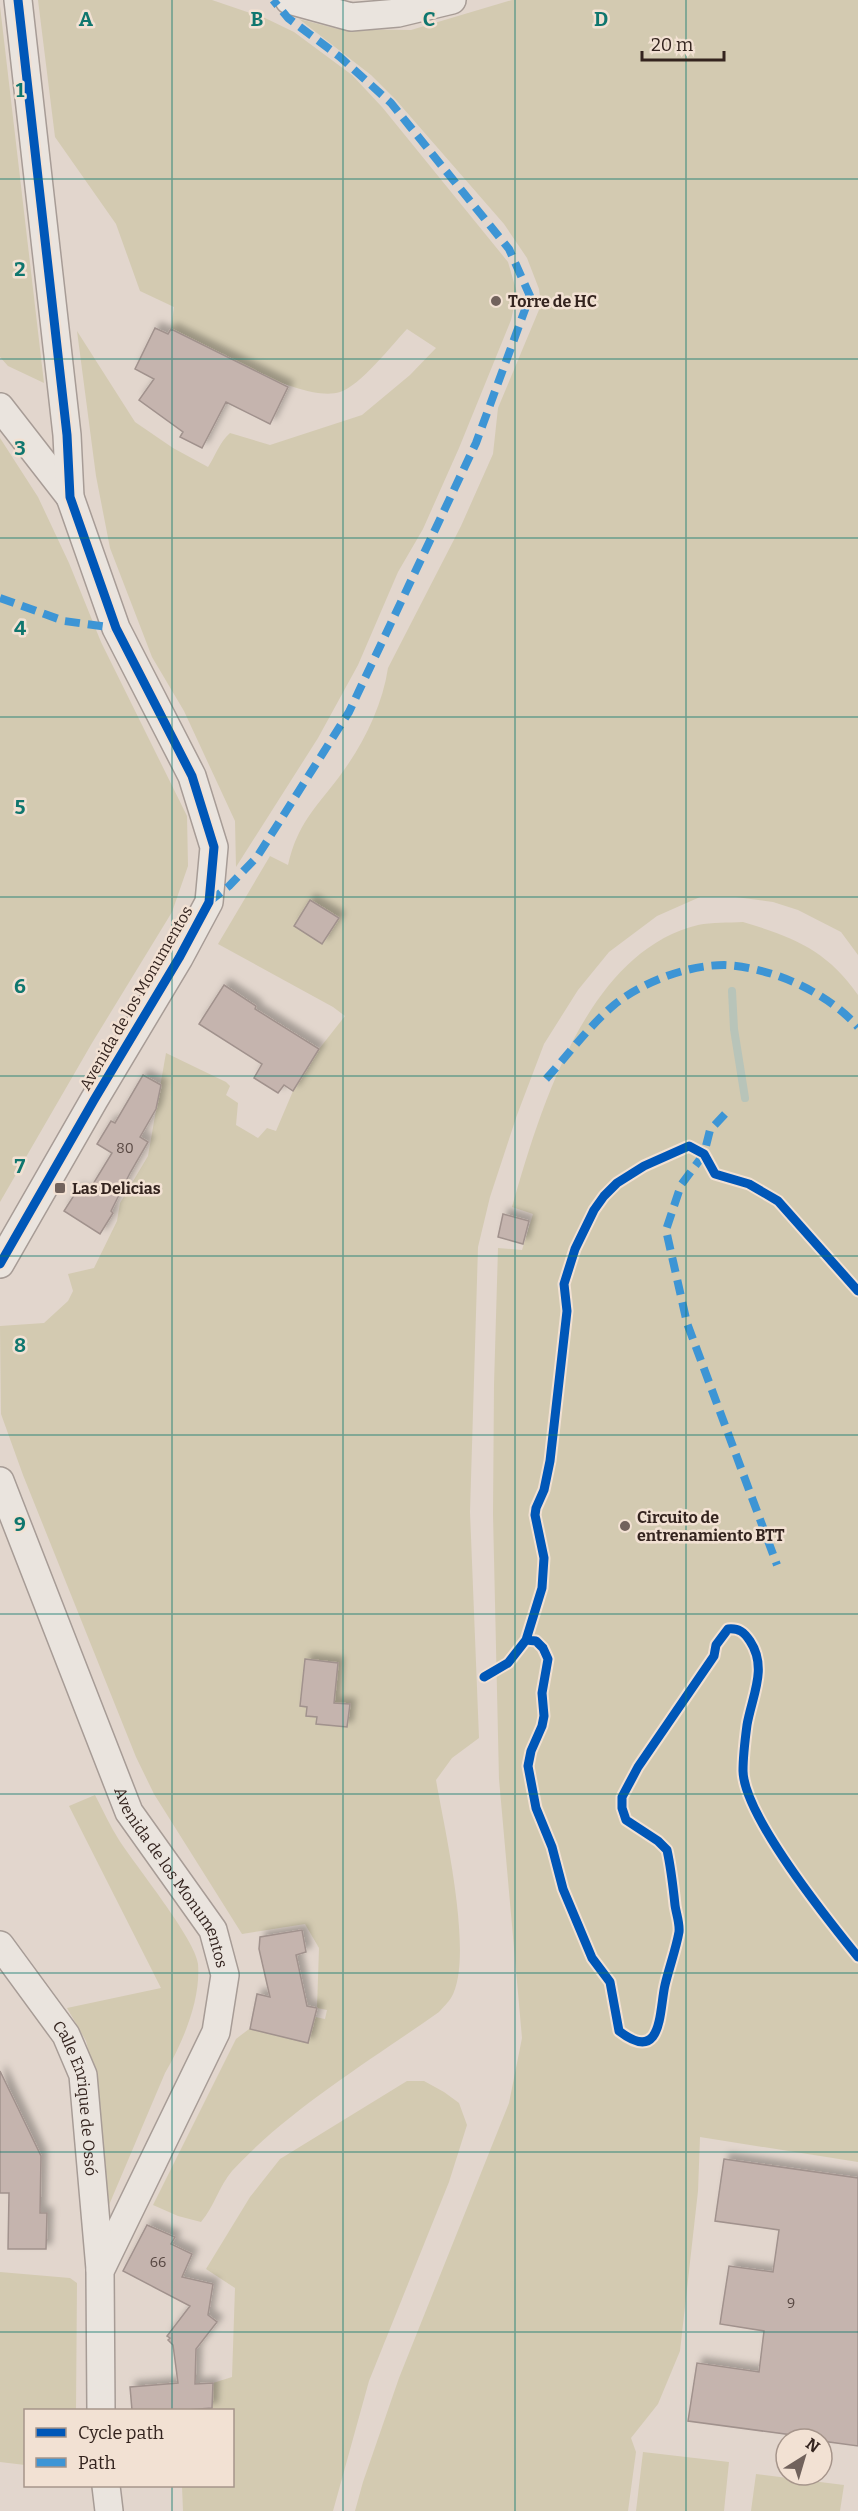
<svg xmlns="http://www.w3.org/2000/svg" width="858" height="2511" viewBox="0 0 858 2511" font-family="Bitter,serif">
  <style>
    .green { fill: #d3cab1 }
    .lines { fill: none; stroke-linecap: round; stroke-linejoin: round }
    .stream { stroke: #b8c4b9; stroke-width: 8 }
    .building { fill: #c5b4ae; stroke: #a1928d; stroke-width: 1.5; filter: url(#shadow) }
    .minor-casing { stroke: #a79c96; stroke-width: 30 }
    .minor { stroke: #eae4de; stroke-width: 27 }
    .quiet { stroke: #3d95d5; stroke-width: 8; stroke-dasharray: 15 8; stroke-linecap: butt }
    .cycleway-casing { stroke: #f2e1d3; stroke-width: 13 }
    .cycleway { stroke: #0057b8; stroke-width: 9 }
    .grid { fill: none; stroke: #0f766e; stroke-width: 1.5; stroke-opacity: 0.55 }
    .poi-dot { fill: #71625c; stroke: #f2e1d3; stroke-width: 2 }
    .labels { text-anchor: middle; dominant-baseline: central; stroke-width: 5; stroke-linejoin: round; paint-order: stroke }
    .number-label { font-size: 14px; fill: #584843 }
    .poi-label { font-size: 16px; font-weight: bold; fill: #34241f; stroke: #f2e1d3; text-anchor: start }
    .street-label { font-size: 16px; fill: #34241f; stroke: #f2e1d3 }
    .grid-label { font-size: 20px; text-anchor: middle; font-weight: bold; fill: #0f766e; stroke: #f2e1d3; stroke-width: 5; stroke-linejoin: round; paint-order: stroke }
  </style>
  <defs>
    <filter id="shadow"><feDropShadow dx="5.5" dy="-5.5" stdDeviation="3" flood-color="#0004"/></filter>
  </defs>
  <rect width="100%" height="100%" fill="#e2d6cd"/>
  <path class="green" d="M38,0H212L265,18L294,32L352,75L382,107L508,262L517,293L511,320L459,448L423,529L398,572L358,665L318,738L236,867L235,821L184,711L152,657L110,548L96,476L77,331L135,422L173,448L208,467C216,455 219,443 230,433L270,445L362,415L410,375L436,348L407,329C392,345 360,386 340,392C302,404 208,347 171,329L174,307L140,291L116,224L55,137Z
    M512,0H858V955L841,932L798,910L773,902L736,897H700L657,916L609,952L578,990L544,1044L517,1115L490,1197L478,1247L470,1512L479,1738L452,1758L436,1780C444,1827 475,1959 451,1998C448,2003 443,2007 439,2012C371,2060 288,2110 232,2171C219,2186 214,2207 201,2222L178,2216L153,2205L236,2039L249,2029L308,2042L315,2017L325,2019L327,2010L317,2008L319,1948L305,1924L242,1934L154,1794L136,1757L23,1475L1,1414L0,1326L44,1323L68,1301L73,1291L68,1274L94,1268L117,1221L120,1203L148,1156L166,1053L226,1082L230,1086L226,1095L238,1103L236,1125L258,1138L267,1128L276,1131L293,1091L319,1049L345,1016L333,1007L218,944L270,856L288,865C298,823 314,810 339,777C363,745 382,707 388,668L461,526L493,454L498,408L541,305L539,289L527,258L504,224L396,100L371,75L299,19L338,29L411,30Z
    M0,6L44,383L8,366L0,357Z
    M0,438L38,497L69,563L101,642L187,816L188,866L172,912L92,1043L0,1202Z
    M743,922C793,937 827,950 858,995V2162L700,2137L698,2191L680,2351L658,2404L631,2438L636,2452L628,2511H355L363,2482L399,2378L509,2103L522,2038L499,1779L493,1514L494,1385L498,1248L522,1250L533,1214L512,1207C540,1110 586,952 698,925C712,922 729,923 743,922Z
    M95,1795C103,1810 110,1826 119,1840C135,1865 196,1940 198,1964C201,2000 183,2042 165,2073L109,2205L104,2203L96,2081L86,2041L67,2008L161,1988L69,1806Z
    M407,2081H424L444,2092L459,2103L467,2125L449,2182L369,2381L333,2511H183L182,2486H232V2410H195L212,2408L213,2383L232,2377L235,2288L206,2269L250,2197L280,2159Z
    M0,2272L70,2278L77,2283L76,2410H26L25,2465L0,2462Z
    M643,2452L729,2462L724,2511H636Z
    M756,2474L844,2485L840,2511H751Z"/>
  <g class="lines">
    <path class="stream" d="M732,991L734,1029L745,1098"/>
  </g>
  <path class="building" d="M155,328L168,334L171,329L288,387L270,424L226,402L202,448L180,437L183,432L139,400L154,379L135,369Z
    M310,900L339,918L322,944L294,926Z
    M224,985L256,1006L255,1009L319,1049L293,1091L284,1085L278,1093L254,1078L262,1064L199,1024Z
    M143,1075L161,1085L156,1109L140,1137L148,1142L130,1173L111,1211L113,1213L100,1234L64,1211L78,1189L87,1194L112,1153L97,1144L111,1121L115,1123Z
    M503,1214L529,1221L523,1244L498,1237Z
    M305,1659L338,1663L334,1703L350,1704L347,1727L316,1724L317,1717L306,1716L307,1707L300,1706Z
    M302,1930L306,1952L296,1955L307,2006L317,2008L308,2043L250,2029L257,1994L270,1997L259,1949L260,1937Z
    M0,2071L41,2156L40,2213H47L46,2249H8L9,2193H0Z
    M724,2159L858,2178V2446L822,2441V2439L688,2421L697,2363L759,2372L764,2331L720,2324L729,2266L773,2272L779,2230L715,2221Z
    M147,2225L175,2237L171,2244L192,2254L182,2277L213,2284L208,2315L217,2322L196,2349L195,2384L213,2383L212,2408L186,2410H132L130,2387L178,2383L173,2345L168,2340L170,2338L167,2336L190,2306L123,2271Z"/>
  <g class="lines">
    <g class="minor-casing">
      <g id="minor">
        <path d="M289,0L351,17L398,13L452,0"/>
        <path d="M0,407L70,497"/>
        <path d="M0,1264L94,1100L179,958L209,902L214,847L192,776L116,628L70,497L67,435L18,0"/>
        <path id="s1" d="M0,1481L129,1812L213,1930L225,1975L216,2032L100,2271L101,2410"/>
        <path id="s2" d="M0,1945L66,2035L83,2075L100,2269"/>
        <path d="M106,2486L109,2511"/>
      </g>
    </g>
    <use href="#minor" class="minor"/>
    <path class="quiet" d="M0,598L64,621L116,628
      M209,902L229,886L257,857L349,712L476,443L530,296L509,249L391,103L340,57L288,18L273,0
      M546,1079C568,1055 589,1026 614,1005C642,982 688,965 724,965C771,967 827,992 858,1027
      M725,1114L710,1130L704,1154L681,1185L666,1230L687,1323L777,1565"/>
    <g class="cycleway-casing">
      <path id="cycleway" d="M0,1264L94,1100L179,958L209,902L214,847L192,776L116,628L70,497L67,435L18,0
        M526,1640L536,1641L543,1648L548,1659L542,1693L544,1716L542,1726L531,1751L528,1766L536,1808L552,1847L563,1889L592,1958L610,1982L619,2031C663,2065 659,2011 665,1985C669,1968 676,1949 679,1932C680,1923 676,1913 675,1905C673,1886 671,1868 667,1850L658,1841L626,1820L622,1808V1797L638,1767L714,1656L716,1645L728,1629C739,1628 744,1632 750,1641C768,1668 752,1696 747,1725C745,1740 743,1757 743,1771C744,1816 828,1920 858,1957
        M484,1677L508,1663L526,1640L542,1588L544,1558L535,1515L536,1508L544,1490L550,1461L567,1311L564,1284L575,1249L594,1210L604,1196L617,1183L644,1166L689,1146L704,1154L715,1174L749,1184L778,1201L858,1291"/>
    </g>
    <use href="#cycleway" class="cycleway"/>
  </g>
  <path class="grid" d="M172,0V2410M343,0V2511M515,0V2511M686,0V2511M0,179H858M0,359H858M0,538H858M0,717H858M0,897H858M0,1076H858M0,1256H858M0,1435H858M0,1614H858M0,1794H858M0,1973H858M0,2152H858M0,2332H858M172,2486V2511"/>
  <g class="poi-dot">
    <circle cx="496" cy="301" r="6"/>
    <rect x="54" y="1182" width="12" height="12" rx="3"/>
    <circle cx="625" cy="1526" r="6"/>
  </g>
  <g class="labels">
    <g class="number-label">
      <text x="125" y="1148">80</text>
      <text x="158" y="2262">66</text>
      <text x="791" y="2303">9</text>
    </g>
    <g class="poi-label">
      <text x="508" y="301">Torre de HC</text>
      <text x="72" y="1188">Las Delicias</text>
      <text x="637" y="1517">Circuito de<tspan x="637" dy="18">entrenamiento BTT</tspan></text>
    </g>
    <g class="street-label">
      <text transform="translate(136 998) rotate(-60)">Avenida de los Monumentos</text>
      <text stroke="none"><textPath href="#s1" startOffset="434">Avenida de los Monumentos</textPath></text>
      <text stroke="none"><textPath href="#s2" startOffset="176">Calle Enrique de Ossó</textPath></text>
    </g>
  </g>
  <g class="grid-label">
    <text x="86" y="26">A</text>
    <text x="257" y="26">B</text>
    <text x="429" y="26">C</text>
    <text x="601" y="26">D</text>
    <text x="20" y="97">1</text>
    <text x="20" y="276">2</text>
    <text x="20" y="455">3</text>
    <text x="20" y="635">4</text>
    <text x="20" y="814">5</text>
    <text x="20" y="993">6</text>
    <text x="20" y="1173">7</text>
    <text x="20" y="1352">8</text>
    <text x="20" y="1531">9</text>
  </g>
  <rect x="24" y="2409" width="210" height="78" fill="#f2e1d3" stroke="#a6958b" stroke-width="1.5"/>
  <rect x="36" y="2428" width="30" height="9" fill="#0057b8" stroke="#a6958b" stroke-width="1.5"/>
  <text x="78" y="2439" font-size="18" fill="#34241f">Cycle path</text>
  <rect x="36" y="2458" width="30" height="9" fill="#3d95d5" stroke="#a6958b" stroke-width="1.5"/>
  <text x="78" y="2469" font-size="18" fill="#34241f">Path</text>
  <g transform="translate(804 2457) rotate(37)"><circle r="28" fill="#f2e1d3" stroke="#a6958b" stroke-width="1.5"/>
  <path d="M0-4.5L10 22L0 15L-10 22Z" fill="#71625c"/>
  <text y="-9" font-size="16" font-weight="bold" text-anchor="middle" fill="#34241f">N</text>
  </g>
  <path d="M642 51v9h82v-9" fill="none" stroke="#34241f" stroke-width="3"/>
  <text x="651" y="51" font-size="18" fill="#34241f" stroke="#f2e1d3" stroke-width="4.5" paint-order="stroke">20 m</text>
</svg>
